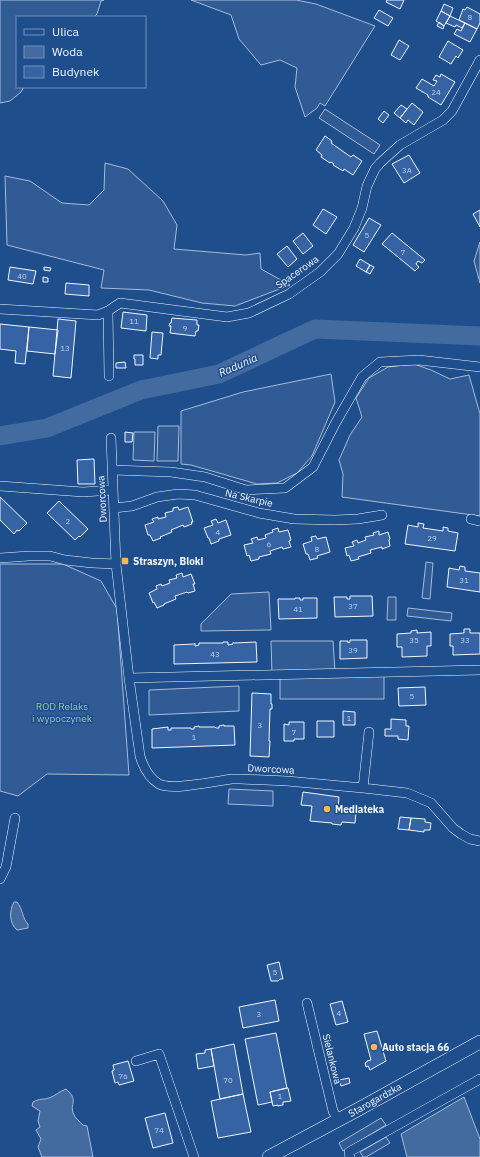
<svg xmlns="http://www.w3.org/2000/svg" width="480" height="1157" viewBox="0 0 480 1157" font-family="'IBM Plex Sans',sans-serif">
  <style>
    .built { fill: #305b95; stroke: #a8bbd7 }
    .water { fill: #446ba0; stroke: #a8bbd7 }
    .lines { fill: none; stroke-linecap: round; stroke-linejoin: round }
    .river { stroke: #446ba0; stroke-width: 19 }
    .building { fill: #3563a3; stroke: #f2f6ff }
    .minor-casing { stroke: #f2f6ff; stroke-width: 10 }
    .secondary-casing { stroke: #f2f6ff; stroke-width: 14 }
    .minor { stroke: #1f4e8c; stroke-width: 9 }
    .secondary { stroke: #1f4e8c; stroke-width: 13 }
    .poi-dot { fill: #ffb74d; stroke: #1f4e8c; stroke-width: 1.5 }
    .labels { text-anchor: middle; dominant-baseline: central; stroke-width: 3; stroke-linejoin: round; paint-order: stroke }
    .number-label { font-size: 8px; fill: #c3d1e8 }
    .street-label { font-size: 10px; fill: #f2f6ff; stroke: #1f4e8c }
    .poi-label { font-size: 10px; font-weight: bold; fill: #f2f6ff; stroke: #1f4e8c; text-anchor: start }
    .park-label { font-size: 10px; fill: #97c8a6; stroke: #1f4e8c }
    .water-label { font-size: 11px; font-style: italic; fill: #f2f6ff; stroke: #1f4e8c }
  </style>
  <rect width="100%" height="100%" fill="#1f4e8c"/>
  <path class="built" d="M0,0H104L101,1L97,14L94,17H17V87H24L21,92L10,101L0,103Z
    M191,0H296L316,4L375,26L325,106L320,103L317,108L305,117L295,87L297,68L280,60L261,65L239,39L231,15Z
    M325,109L380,145L374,154L319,118Z
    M105,163L128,169L163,201L177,225L174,249L246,255L260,253L261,269L290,285L235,306L202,303L149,290L101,288L104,270L7,245L5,176L30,181L62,203L89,205L104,190Z
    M480,242V283L474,261Z
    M414,364L431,370L450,379L469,375L480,414V516L342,497L343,474L339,460L350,435L362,417L356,398L369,378L388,367Z
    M331,374L335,402L312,456L297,473L277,483L257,484L191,465L181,464V411L243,392Z
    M158,426H179L178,461H157Z
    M134,432H155L154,461L133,460Z
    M426,562L433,563L430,599L422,598Z
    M0,564H63L101,581L117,609L129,775L47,774L18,796L0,791Z
    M269,592L271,630L201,631V624L231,594Z
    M388,597H396V620H387Z
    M408,608L452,613L451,621L407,616Z
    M271,641H333L335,673L384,672V699H280V675L272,674Z
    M239,686V711L149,715V690Z
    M229,789L273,791V806L228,804Z
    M381,1118L386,1125L343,1151L339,1143Z
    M386,1137L390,1143L366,1157H363L360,1152Z"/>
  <path class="water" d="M14,902H17C23,909 22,918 28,924V928L17,930C9,923 9,911 14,902Z
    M66,1089C79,1101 70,1101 73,1113C75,1118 80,1122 83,1125L87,1126L93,1157H42L38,1147L41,1139L36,1130L40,1127L38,1121L40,1111L32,1106L33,1102C41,1098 42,1100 49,1098C55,1096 60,1091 66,1089Z
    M464,1097L480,1139V1157H407L401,1134Z"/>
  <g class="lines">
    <path class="river" d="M0,436L47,428L141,390L219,374L315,329L480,336"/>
  </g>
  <path class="building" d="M387,0H404L400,9L386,2Z
    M444,4L453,8L450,16L441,11Z
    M467,7L480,14V23L477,29L459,20L463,9L465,10Z
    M379,10L393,18L388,26L374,18Z
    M441,11L450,16L444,26L436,21Z
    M450,16L465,23L462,28L456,25L455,27L446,23Z
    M439,22L444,26L443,29L437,26Z
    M465,23L477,29L470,42L454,34L457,29L461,31Z
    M399,40L409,46L400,60L391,55Z
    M448,41L463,50L458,58L456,56L451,64L439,57Z
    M441,74L455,82L441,105L428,97V95L416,88L422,79L434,86L437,81L433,80L436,75L440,77Z
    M412,103L423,112L414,125L408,120L406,123L400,118Z
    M401,105L407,109L400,118L394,113Z
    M384,111L389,115L383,123L378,119Z
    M325,136L332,141L331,143L351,157L353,155L362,161L353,175L344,169L343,171L333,165L334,164L331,162L330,163L321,157L322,155L316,150Z
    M409,155L420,173L404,183L392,164Z
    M323,209L337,217L326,234L313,225Z
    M480,210V227L473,214Z
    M369,218L381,225L364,252L353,245Z
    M303,233L313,246L303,254L293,241Z
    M392,233L425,260L422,263L418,261L416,264L419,267L415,271L382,244Z
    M287,246L297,259L288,267L277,254Z
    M360,259L370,265L366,272L356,266Z
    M370,265L374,267L370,274L366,272Z
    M10,267L36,271L33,284L8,280Z
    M44,267L51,268L50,271L44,270Z
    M43,277L48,278V282H43Z
    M66,283L89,285V296L65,294Z
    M123,312L147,315L146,331L121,328Z
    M172,318L197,320V325H199L198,331H196L195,336L170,333L171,326H169L170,323H171Z
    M58,319L76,321L71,378L53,376Z
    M0,324L29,327L25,364L15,363L16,351L0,349Z
    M29,327L58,330L55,354L27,351Z
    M152,332L163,333L161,355H158V359L150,358Z
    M134,355H143V365H135V359H134Z
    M125,362L126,368H116V363Z
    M125,432L133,433L132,442H125Z
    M94,459L95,484H78L77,460Z
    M0,497L27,523L19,531L17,530L14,534L0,520Z
    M59,501L88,529L80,537L79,536L75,540L47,513Z
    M178,507L179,510L188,507L193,522H191L192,524L184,527L183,525L171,530L172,532L160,537L161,538L153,541L150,535H148L145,525L154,522L152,519L158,517V519L166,517L165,513L173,511V508Z
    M216,519L218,523L226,520L231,535L219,539V541L211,544L209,538H208L204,528L213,525L211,521Z
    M418,523L424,524L423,528L443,531V527L448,528V531L458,533L455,551L405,544L408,525L418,527Z
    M278,528L279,532L288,530L291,540L289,541L291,547L283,549L282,547L270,551L271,554L259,557V559L251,561L249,555L247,556L244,545L253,543L251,539L257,537L258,540L266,538L265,535L273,532L272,530Z
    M379,531V535L388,532L390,539L389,540L390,546L382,549V547L370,550L371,553L358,557L359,559L351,561L349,555L347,556L345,548L354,546L352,542L357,540L358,543L366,540L365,537L374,535L373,533Z
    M316,536L317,539L326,537L330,552L317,556L318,558L310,560L308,554H306L303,544L312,541L311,537Z
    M460,566L465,567V571L480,573V592L447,587L449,568L459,570Z
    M182,573L183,577L191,574L195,584H193L195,591L188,593L187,592L175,596L176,599L164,604V605L157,608L154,602L153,603L149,593L157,589L156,586L161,584L162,586L170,583L169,580L177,578L176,575Z
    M350,596H372L373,616L335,617L334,597H347V599H350Z
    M295,598H300V600H303V598H317V618L279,619L278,599H295Z
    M464,629H470V633H480V654L453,655V646H450V634L464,633Z
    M417,630V633L431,632V646H427V656L402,657V647H397V634L411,633V631Z
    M350,640H367V658L340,659V641H348V643L350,642Z
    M223,642H228V645L233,644V642L234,643L256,642L257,662L174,664V645L194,644L195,643V646L199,645V643H223Z
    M425,687L426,705L399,706L398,688Z
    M252,693L271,694V704H272V709H270L269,741H270L269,757L250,756Z
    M343,711L355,712V725H343Z
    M391,719L406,720V726H409L408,740L398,739V736H385V729H391Z
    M317,721H334V737H317Z
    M289,722H304V739H294V741H284V724L289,725Z
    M224,725V726H234L235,745L152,748V729L168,727V730H171V728H191V729H194V727L199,726V727H215L216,728H219V726Z
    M303,792L339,797L338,809L356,812L355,823L342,822L341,825L332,824V823L310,821L312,806L301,805Z
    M400,817L411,818L409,830L398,829Z
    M411,818L425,819V822L431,823L430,830H424V832L409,830Z
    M279,962L283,979H280L278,981H271L267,965Z
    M275,1000L279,1021L243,1028L239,1007Z
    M342,1001L348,1022L336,1025L330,1004Z
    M377,1031L386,1061L370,1070L368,1066L366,1067L365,1063L367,1062V1061L371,1060L364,1034Z
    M276,1033L287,1088L270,1092L272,1102L258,1105L245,1039Z
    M234,1044L243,1094L220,1099L211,1049Z
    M211,1049L214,1066L198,1069L196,1054L205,1053V1050Z
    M128,1061L134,1081L119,1085L118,1082L115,1083L112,1071L114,1070L113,1065Z
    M349,1078L350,1083L341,1086L339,1080Z
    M287,1088H288L291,1101L283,1102V1105L278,1106V1105L273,1106L270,1092Z
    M243,1094L251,1132L218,1138L211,1101Z
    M165,1113L173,1143L153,1148L145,1118Z"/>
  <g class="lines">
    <g class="minor-casing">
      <path id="minor" d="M0,309L98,315L108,311L120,303L227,317L249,313L289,294L320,272L338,254L354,228L362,208L367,186L375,169L380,163L400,145L443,120L452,111L480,60
        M108,311L109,376
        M111,438L116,564L129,678L140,756C143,766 149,778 159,784C172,791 216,781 232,779H240L287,781L363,788L407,793L424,800L431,803L453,828L461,834L470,839L480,841
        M112,470L171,472L205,477L246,490L285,488L313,467L335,424L362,377L380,362L419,360L480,367
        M0,486L83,492L112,490
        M114,508L132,506L157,497L178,494L195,495L259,513L294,519L335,520L358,519L382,515
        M471,519L480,521
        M0,558L29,556H50L65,560L92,563L116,564
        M129,678L480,670
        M363,788L369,732
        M0,879L6,867L15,818
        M307,1003L333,1111L338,1120
        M136,1061L159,1054L194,1157
        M350,1157L349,1152L480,1079"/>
    </g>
    <g class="secondary-casing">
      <path id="secondary" d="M269,1157L357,1110L480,1042"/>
    </g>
    <use href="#minor" class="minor"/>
    <use href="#secondary" class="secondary"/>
  </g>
  <g class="poi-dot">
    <rect x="121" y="557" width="8" height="8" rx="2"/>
    <circle cx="327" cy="809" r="4"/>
    <circle cx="374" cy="1047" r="4"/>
  </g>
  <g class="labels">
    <g class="number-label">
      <text x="470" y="17">8</text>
      <text x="436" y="92">24</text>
      <text x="407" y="170">3A</text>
      <text x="367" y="235">5</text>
      <text x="403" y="252">7</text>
      <text x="22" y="276">40</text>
      <text x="134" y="321">11</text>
      <text x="185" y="328">9</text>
      <text x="65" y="348">13</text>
      <text x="68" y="521">2</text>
      <text x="218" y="532">4</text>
      <text x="432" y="538">29</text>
      <text x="269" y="544">6</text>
      <text x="317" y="549">8</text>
      <text x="464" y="580">31</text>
      <text x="353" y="606">37</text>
      <text x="298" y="609">41</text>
      <text x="414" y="640">35</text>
      <text x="465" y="640">33</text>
      <text x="353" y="650">39</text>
      <text x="215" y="654">43</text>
      <text x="412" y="696">5</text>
      <text x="349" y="718">1</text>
      <text x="260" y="725">3</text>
      <text x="294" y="732">7</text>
      <text x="194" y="737">1</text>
      <text x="275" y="972">5</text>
      <text x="339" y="1013">4</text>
      <text x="259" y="1014">3</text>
      <text x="123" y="1076">76</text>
      <text x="228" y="1080">70</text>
      <text x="280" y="1096">1</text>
      <text x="159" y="1130">74</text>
    </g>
    <g class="street-label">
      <text transform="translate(297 272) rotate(-35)">Spacerowa</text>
      <text transform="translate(249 498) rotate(13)">Na Skarpie</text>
      <text transform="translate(102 499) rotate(-93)">Dworcowa</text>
      <text transform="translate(271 769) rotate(3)">Dworcowa</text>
      <text transform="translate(332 1059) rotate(76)">Sielankowa</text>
      <text transform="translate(375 1100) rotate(-29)">Starogardzka</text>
    </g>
    <g class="poi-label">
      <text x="133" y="561">Straszyn, Bloki</text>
      <text x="335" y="809">Mediateka</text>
      <text x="382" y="1047">Auto stacja 66</text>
    </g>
    <g class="park-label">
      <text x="62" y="706">ROD Relaks<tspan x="62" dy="12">i wypoczynek</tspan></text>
    </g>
    <g class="water-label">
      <text transform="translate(238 365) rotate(-24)">Radunia</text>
    </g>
  </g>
  <rect x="16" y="16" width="130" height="72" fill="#1f4e8c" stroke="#7391ba"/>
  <rect x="24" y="29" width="20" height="6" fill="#1f4e8c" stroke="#7391ba"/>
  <text x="52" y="36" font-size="12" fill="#f2f6ff">Ulica</text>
  <rect x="24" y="46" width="20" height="12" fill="#446ba0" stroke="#7391ba"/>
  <text x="52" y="56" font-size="12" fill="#f2f6ff">Woda</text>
  <rect x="24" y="66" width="20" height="12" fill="#3563a3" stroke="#7391ba"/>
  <text x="52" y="76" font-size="12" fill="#f2f6ff">Budynek</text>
</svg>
